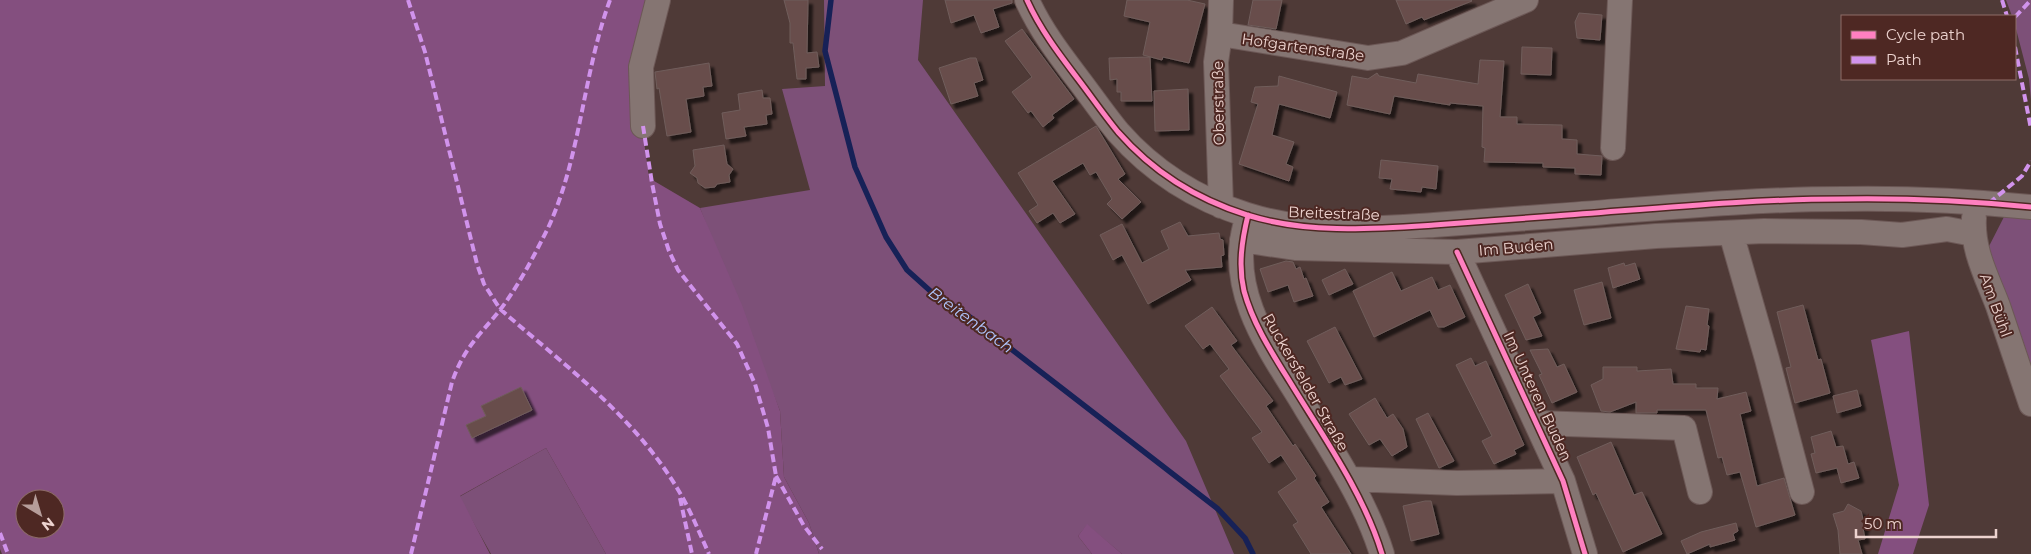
<svg xmlns="http://www.w3.org/2000/svg" width="2031" height="554" viewBox="0 0 2031 554" font-family="Montserrat,sans-serif">
  <style>
    .green { fill: #7d5078 }
    .forest { fill: #844f7f; fill-rule: evenodd }
    .lines { fill: none; stroke-linecap: round; stroke-linejoin: round }
    .stream { stroke: #172157; stroke-width: 5.5 }
    .building { fill: #674e4b; stroke: #705d5b; filter: url(#shadow) }
    .minor-casing { stroke: #6c5856; stroke-width: 26 }
    .minor { stroke: #857572; stroke-width: 24 }
    .quiet { stroke: #d193ec; stroke-width: 4; stroke-dasharray: 8 4; stroke-linecap: butt }
    .cycleway-casing { stroke: #4e2823; stroke-width: 8 }
    .cycleway { stroke: #ff80c0; stroke-width: 5 }
    .labels { text-anchor: middle; dominant-baseline: central; stroke-width: 4; stroke-linejoin: round; paint-order: stroke }
    .street-label { font-size: 15px; fill: #edd3cf; stroke: #4e2823 }
    .water-label { font-size: 16px; font-style: italic; fill: #b0c6fe; stroke: #4e2823 }
  </style>
  <defs>
    <filter id="shadow"><feDropShadow dx="4.5" dy="4.5" stdDeviation="1" flood-color="#0009"/></filter>
  </defs>
  <rect width="100%" height="100%" fill="#4f3a37"/>
  <path class="green" d="M824,0H923L918,60L1186,441L1234,554H1122L1087,525L1078,536L1092,554H819L809,523L784,477L780,411L700,208L810,190L782,89L825,86Z
    M2006,0H2031V100L2029,79L2015,25V16H2012Z
    M2007,211L2031,214V385L1984,256Z
    M546,448L606,554H491L459,497Z"/>
  <path class="forest" d="M0,0H655L634,67L649,178L700,208L742,305L780,411L784,477L809,523L819,554H606L546,448L460,496L490,554H2L0,549ZM25,499H55V529H25Z
    M1909,331L1929,505L1913,554H1878L1899,485L1871,340Z
    M1087,524L1122,554H1092L1078,536Z"/>
  <g class="lines">
    <path class="stream" d="M831,0L825,51L855,167L886,237L907,270L937,297L962,311L1218,509L1245,538L1253,554"/>
  </g>
  <path class="building" d="M784,0H808L807,53L817,52L819,67L806,68V79H797L793,43H790V23Z
    M945,0H1012V3L993,9L999,27L981,33L974,15L951,23Z
    M1127,0H1187L1205,4L1189,63L1163,57L1162,60L1143,55L1150,22L1124,16Z
    M1253,0H1282L1276,29L1248,25Z
    M1396,0H1471L1472,1L1424,20L1422,17L1406,24Z
    M1579,13L1602,15L1600,40L1577,38L1575,22Z
    M1022,29L1074,99L1052,115L1054,118L1043,127L1031,111L1028,113L1012,92L1032,77L1005,41Z
    M1522,47L1552,48L1551,75L1521,74Z
    M1150,57L1152,101H1121V92H1117V79L1110,80L1109,58Z
    M970,58H976L983,80L974,83L978,96L951,104L939,68Z
    M1480,60L1504,61L1500,117H1517V124L1562,125V139L1577,140V154L1602,156L1601,175L1575,174V168L1543,167V163L1484,162L1485,148L1482,147L1483,106L1450,103V105L1394,96L1390,114L1347,105L1352,76L1368,79L1377,73L1379,76L1416,83L1418,74L1478,84Z
    M709,63L712,86L703,87L704,96L686,99L691,132L667,136L659,88L657,89L655,72Z
    M1279,76L1337,92L1330,118L1279,104L1272,135L1294,142L1286,164L1293,167L1289,181L1239,164L1258,104L1251,102L1255,87L1278,86Z
    M1188,89L1189,130L1155,131L1154,91Z
    M762,90L763,98H770L772,114L766,115L767,124L744,127L746,136L726,139L722,113L740,110L738,94Z
    M1096,126L1125,174L1118,179L1141,202L1122,219L1107,204L1112,199L1096,172L1090,175L1083,163L1052,181L1075,214L1060,223L1053,213L1037,223L1029,211L1038,205L1018,173Z
    M724,145L727,164L733,169L729,175L730,182L717,184L715,187L705,188L698,183L697,178L690,173L695,166L693,150Z
    M1381,160L1438,166L1436,189L1422,187L1421,192L1390,189L1392,179L1379,178Z
    M1180,222L1188,236L1219,233L1220,239L1223,240L1224,255L1221,256L1222,267L1185,270L1191,280L1148,304L1122,255L1113,260L1100,235L1122,224L1142,263L1169,249L1161,231Z
    M1286,261L1293,262L1296,269L1300,267L1304,279L1306,278L1313,296L1294,302L1288,285L1268,292L1260,269Z
    M1624,263L1625,266L1635,263L1640,279L1613,288L1608,268Z
    M1345,269L1353,284L1329,295L1322,280Z
    M1392,272L1401,291L1432,277L1438,290L1450,285L1465,317L1444,327H1438L1430,310L1374,337L1353,291Z
    M1602,282L1611,318L1584,325L1574,290Z
    M1528,284L1541,313L1533,317L1542,336L1526,340L1505,295Z
    M1803,305L1818,360L1821,359L1830,393L1795,403L1786,368L1791,367L1777,312Z
    M1686,306L1709,309L1707,325L1709,326L1706,350L1701,349L1700,352L1676,349Z
    M1212,307L1237,341L1231,345L1273,401L1266,406L1293,446L1295,444L1316,476L1314,478L1329,502L1321,507L1351,554H1311L1293,525L1298,522L1278,492L1297,479L1281,455L1269,463L1252,438L1262,432L1220,376L1229,369L1210,344L1203,349L1185,326Z
    M1335,327L1362,379L1345,385L1341,377L1329,383L1307,341Z
    M1548,349L1557,367L1564,364L1577,392L1552,403L1539,375L1542,374L1530,350Z
    M1471,358L1475,366L1486,361L1524,445L1514,450L1516,454L1494,464L1482,441L1492,436L1456,365Z
    M1603,367H1637V371L1671,369L1673,384H1696V388H1718L1717,399L1746,392L1751,411L1740,414L1757,486L1784,478L1795,515L1756,527L1740,472L1727,475L1722,457L1718,458L1706,410H1657V413H1636V402L1610,412L1601,411L1591,385L1603,379Z
    M521,387L532,410L472,438L466,425L486,416L481,406Z
    M1857,390L1861,406L1837,413L1833,396Z
    M1375,398L1387,418L1393,414L1403,429L1407,447L1392,456L1380,439L1369,445L1349,414Z
    M1428,413L1454,461L1439,468L1416,419Z
    M1831,431L1836,447L1843,446L1848,464L1854,462L1859,478L1841,483L1837,468L1816,473L1811,454L1815,453L1811,437Z
    M1611,442L1634,495L1642,492L1662,534L1623,552L1596,493L1593,495L1577,457Z
    M1425,501H1431L1439,534L1411,541L1403,506Z
    M1848,504L1861,511L1865,527L1863,528L1865,539L1858,540L1862,554H1840L1838,530L1833,514L1844,511Z
    M1736,523L1738,531L1733,534L1735,540L1710,547V544L1687,554L1681,541L1701,532Z"/>
  <g class="lines">
    <g class="minor-casing">
      <path id="minor" d="M1027,0C1040,29 1059,54 1078,79C1091,96 1104,115 1118,132C1153,172 1196,199 1247,215C1307,234 1372,229 1434,225C1474,222 1515,219 1555,216C1651,209 1747,199 1843,199C1905,198 1969,201 2031,207
        M1220,34L1368,58L1402,53L1526,0
        M643,126L641,67L658,0
        M1613,148L1620,0
        M1221,206L1216,62L1220,34L1221,0
        M1974,218C1972,250 1987,277 1998,306C2009,339 2020,371 2031,404
        M1245,226C1227,295 1273,353 1306,408C1334,454 1366,502 1382,554
        M1731,233L1767,359L1802,492
        M1242,240L1295,248L1457,252L1656,236L1764,231L1861,232L1902,235L1947,229L1973,234
        M1457,252L1563,481L1585,554
        M1537,423L1684,428L1700,492
        M1349,479L1457,483L1563,481"/>
    </g>
    <use href="#minor" class="minor"/>
    <path class="quiet" d="M408,0L425,52L477,264L484,284L500,309C563,364 633,415 677,488C690,509 699,532 709,554
      M2002,0L2007,16
      M2015,17L2031,0
      M2015,47L2031,129
      M643,126L652,183L660,224L669,251L678,270L737,344L755,384L768,428L776,476L756,554
      M1989,203L2022,176L2031,161
      M776,476L804,526L822,549
      M680,498L692,554
      M0,533L8,554
      M411,554L452,382C464,348 478,337 500,310C519,285 534,256 548,228C581,157 583,73 610,0"/>
    <g class="cycleway-casing">
      <path id="cycleway" d="M1027,0C1040,29 1059,54 1078,79C1091,96 1104,115 1118,132C1153,172 1196,199 1247,215C1307,234 1372,229 1434,225C1474,222 1515,219 1555,216C1651,209 1747,199 1843,199C1905,198 1969,201 2031,207
        M1248,215C1242,240 1238,265 1244,291C1253,324 1272,353 1290,382C1323,436 1364,494 1382,554
        M1457,252L1563,481L1585,554"/>
    </g>
    <use href="#cycleway" class="cycleway"/>
  </g>
  <g class="labels">
    <g class="street-label">
      <text transform="translate(1303 47) rotate(8)">Hofgartenstraße</text>
      <text transform="translate(1218 103) rotate(-91)">Oberstraße</text>
      <text transform="translate(1334 213) rotate(2)">Breitestraße</text>
      <text transform="translate(1516 247) rotate(-5)">Im Buden</text>
      <text transform="translate(1996 305) rotate(70)">Am Bühl</text>
      <text transform="translate(1306 382) rotate(60)">Ruckersfelder Straße</text>
      <text transform="translate(1538 396) rotate(65)">Im Unteren Buden</text>
    </g>
    <g class="water-label">
      <text transform="translate(971 320) rotate(36)">Breitenbach</text>
    </g>
  </g>
  <rect x="1841" y="15" width="175" height="65" fill="#4e2823" stroke="#8e6c68"/>
  <rect x="1851" y="31" width="25" height="8" fill="#ff80c0" stroke="#8e6c68"/>
  <text x="1886" y="40" font-size="15" fill="#edd3cf">Cycle path</text>
  <rect x="1851" y="56" width="25" height="8" fill="#d193ec" stroke="#8e6c68"/>
  <text x="1886" y="65" font-size="15" fill="#edd3cf">Path</text>
  <g transform="translate(40 514) rotate(142)"><circle r="24" fill="#4e2823" stroke="#8e6c68"/>
  <path d="M0-4L9 19L0 12L-9 19Z" fill="#b69d9a"/>
  <text y="-8" font-size="14" font-weight="bold" text-anchor="middle" fill="#edd3cf">N</text>
  </g>
  <path d="M1856 529v8h140v-8" fill="none" stroke="#edd3cf" stroke-width="2.5"/>
  <text x="1864" y="529" font-size="15" fill="#edd3cf" stroke="#4e2823" stroke-width="4" paint-order="stroke">50 m</text>
</svg>
